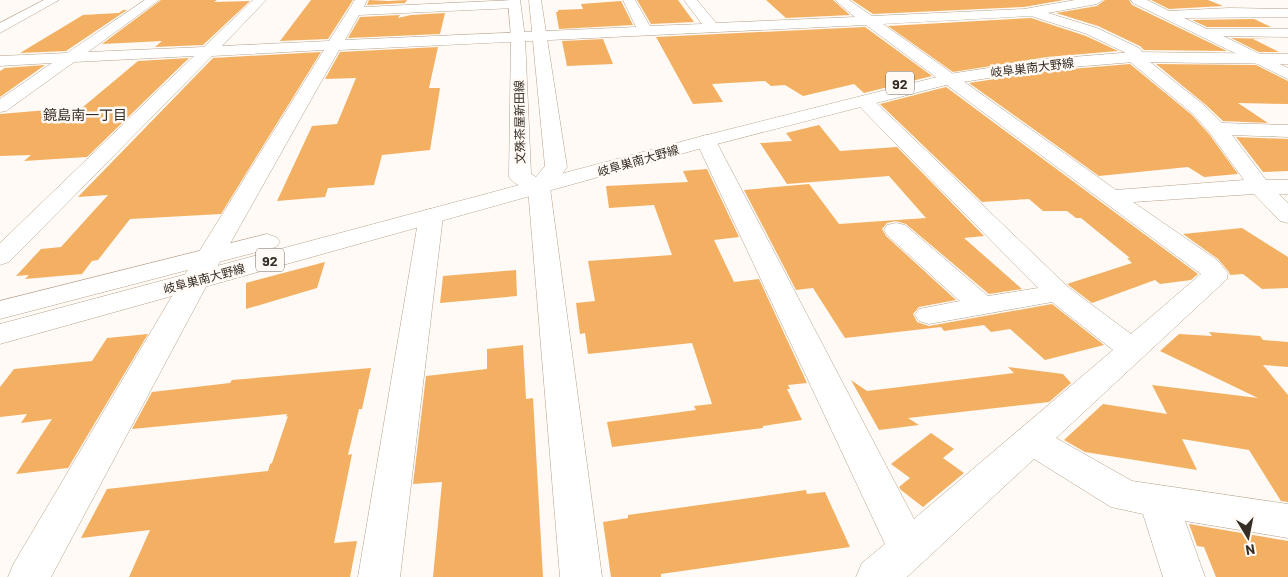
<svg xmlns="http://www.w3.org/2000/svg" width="1288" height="577" viewBox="0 0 1288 577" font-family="Barlow,'Noto Sans JP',sans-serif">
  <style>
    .building { fill: #f4b062 }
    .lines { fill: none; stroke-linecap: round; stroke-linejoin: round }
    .minor-casing { stroke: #b7a28b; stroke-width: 1 }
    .secondary-casing { stroke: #b7a28b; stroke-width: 1 }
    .primary-casing { stroke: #b7a28b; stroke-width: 1 }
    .minor { fill: #fff; fill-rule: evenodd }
    .secondary { fill: #fff; fill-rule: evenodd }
    .primary { fill: #fff; fill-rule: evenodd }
    .labels { text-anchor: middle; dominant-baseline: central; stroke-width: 5; stroke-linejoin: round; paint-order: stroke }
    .far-street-label { font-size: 12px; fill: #362d24; stroke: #fffaf5 }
    .shield { fill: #fffaf5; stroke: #726a63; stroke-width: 1 }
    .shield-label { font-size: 14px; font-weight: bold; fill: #362d24 }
    .far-neighbourhood-label { font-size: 14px; fill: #362d24; stroke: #fffaf5 }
  </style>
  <rect width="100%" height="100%" fill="#fffaf5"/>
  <path class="building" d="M161,0H217L214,2L250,1L203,45L155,47L162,41L102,44Z
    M311,0H353L328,39L280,41Z
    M369,0L388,1L407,0L405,3L367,5Z
    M637,0H678L694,22L651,24Z
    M766,0H833L850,15L786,18Z
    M852,0H1064L1024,7L873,14Z
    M1105,0H1129L1132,5L1227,51L1144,50L1140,46L1098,26L1056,13L1097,6Z
    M1151,0H1208L1223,6L1169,9Z
    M621,1L633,25L559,29L556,12H558V10L583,9L581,4Z
    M123,10H127L66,51L20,53L83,15L119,13Z
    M445,13L440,34L348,38L360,17L400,15L398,18L411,15Z
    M1031,18L1086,36L1118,51L1047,57L953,72L888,26Z
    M1254,19L1271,27H1207L1192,20Z
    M865,27L932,76L864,93L854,84L803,96L785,85L771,86L765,81L712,84L723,102L693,104L656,37Z
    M1231,38L1274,39H1253L1279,52H1259Z
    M603,39L613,64L567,66L562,41Z
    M438,47L429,88H440L430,150L382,155L374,185L328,188L325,197L277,201L312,126L337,124L356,78L325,79L340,52Z
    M321,52L221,214L130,219L98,260L92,261L82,274L25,279L29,275L16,276L41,249L61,247L108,195L78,197L213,58Z
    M189,58L87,157L24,161L31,155L0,156V114L83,107L138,61Z
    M1130,64L1192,115L1209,134L1238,174L1204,177L1188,167L1099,176L969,83L1047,71Z
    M1156,64L1256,65L1288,81V104L1238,103L1268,123L1223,121L1206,105Z
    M45,65L0,97V71L5,68Z
    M946,87L1198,274L1191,280L1160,284L1155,280L1092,303L1067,284L1132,263L1127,258H1130L1081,218H1076L1067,211H1043L1029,199L982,202L880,104Z
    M819,125L840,151L897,147L984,236L964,238L1022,289L989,294L906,224L896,221L887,223L882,229L886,236L956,300L919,307L913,314L917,322L929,326L1052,304L1104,345L1045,360L1010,329L991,332L984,325L944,331L941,327L845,338L813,288L796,290L744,190L809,184L839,224L926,218L889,176L787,184L760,143L792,141L786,133Z
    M1236,137L1288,139V171L1263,172Z
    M707,169L739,237L714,240L734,282L759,279L807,383L788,385L790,389H787L802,420L763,426V428L612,447L607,422L696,410L694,406L712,404L692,343L588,354L585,333L580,334L576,303L595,301L588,261L672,255L654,205L609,208L606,186L688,182L683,171Z
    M1242,228L1288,257V288L1262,289L1243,274L1230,275L1229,272L1218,259L1183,234Z
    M325,262L317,288L246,309V283Z
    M516,270L517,296L440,303L443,276Z
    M1209,332L1260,336L1263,340L1288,342V367L1263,365L1288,395V502L1281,501L1249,450L1182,439L1197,470L1085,452L1064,440L1103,404L1167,414L1152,385L1258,398L1160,351L1179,334L1212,336Z
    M148,334L68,468L16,474L52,419L21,423L27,414L0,417V387L14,369L92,361L107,338Z
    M523,345L526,399L533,398L543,577H433L442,482L413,484L426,376L487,369V349Z
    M1008,367L1063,374L1071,383L1049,402L908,418L919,425L879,430L851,380L867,391L1014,373Z
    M371,368L362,409H359L348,455L352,454L334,543L357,541L350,577H129L150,530L81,538L107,489L268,471L270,464L272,463L288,416L286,417L287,414L132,429L152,392L230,383L232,380Z
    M931,433L954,449L943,458L964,473L923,507L901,490L899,487L910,478L891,464Z
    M806,490L807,494L825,492L850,547L661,574V577H611L603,522L628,518V515Z
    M1189,524L1288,541V577H1216L1204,547L1197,546Z"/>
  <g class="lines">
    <g class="minor-casing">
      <path id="minor" d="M44,0H59L0,33V23Z
        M145,0H159L88,52L204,47L253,0H266L222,46L329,41L355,0H367L364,7L514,0L520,4L514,8L359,15L345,40L636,27L623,0H635L650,26L702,24L684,0H697L716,23L855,17L835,0H849L872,16L1024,9L1075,0H1103L1097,4L1048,13L1097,28L1139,48L1142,51L1140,54L1205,106L1222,123L1288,125V137L1232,135L1266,180H1288V194H1279L1288,203V223L1280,221L1254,194L1133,202L1217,260L1228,273L1227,279L1056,438L1132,481L1288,504V538L1185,521L1205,577H1163L1143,514L1111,507L1034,459L907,577H856L862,563L885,544L696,141L699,137L706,135L713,137L716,141L914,519L1113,350L1052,302L929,324L919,321L915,315L919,309L960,301L887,235L884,230L887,225L896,223L905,225L988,296L1038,288L858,105L855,101L858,97L864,96L870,97L1068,287L1131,334L1201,274L866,25L339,50L209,281L51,577H8L14,563L181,281L324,50L212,56L9,262L0,265V243L194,56L74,62L6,111L0,112V99L52,63L0,66V56L67,53ZM1031,16L1087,34L1128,54L1126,57L1128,60L1193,114L1210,133L1244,180L1116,190L883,24Z
        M1131,0H1147L1169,11L1229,8L1288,9V17L1184,18L1207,29H1288V37L1223,36L1288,68V79L1133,3Z
        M539,181L547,183L550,188L602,577H560L528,188L531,183Z
        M431,209L439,211L443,216L400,577H358L419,216L423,211Z"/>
    </g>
    <g class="secondary-casing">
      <path id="secondary" d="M508,0H520L525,37L531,174L536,177L545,166L529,0H541L567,167C555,184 547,202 525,189C519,185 513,183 509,177L511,37Z"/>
    </g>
    <g class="primary-casing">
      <path id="primary" d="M1134,52L1288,54V64L1134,62L1047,69L950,84L713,145L0,344V324L699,137L949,74L1047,59Z
        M267,234L276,237L280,242L276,247L0,319V301Z"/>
    </g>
    <use href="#minor" class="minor"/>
    <use href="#secondary" class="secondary"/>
    <use href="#primary" class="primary"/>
  </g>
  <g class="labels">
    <g class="far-street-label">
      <text transform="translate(1032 67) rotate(-7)">岐阜巣南大野線</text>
      <text transform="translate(519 122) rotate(-91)">文殊茶屋新田線</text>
      <text transform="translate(638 160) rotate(-16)">岐阜巣南大野線</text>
      <text transform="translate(204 278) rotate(-15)">岐阜巣南大野線</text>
    </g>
    <g class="shield">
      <rect x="886" y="71.5" width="28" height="23" rx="4"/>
      <rect x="256" y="248.5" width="28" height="23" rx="4"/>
    </g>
    <g class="shield-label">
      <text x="900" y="83">92</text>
      <text x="270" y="260">92</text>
    </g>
    <g class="far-neighbourhood-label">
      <text x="85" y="114">鏡島南一丁目</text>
    </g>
  </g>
  <g transform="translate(1248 537) rotate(170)" stroke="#fffaf5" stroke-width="4" paint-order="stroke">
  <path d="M0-4L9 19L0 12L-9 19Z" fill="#362d24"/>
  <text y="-8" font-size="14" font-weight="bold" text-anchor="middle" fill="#362d24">N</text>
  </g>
</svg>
